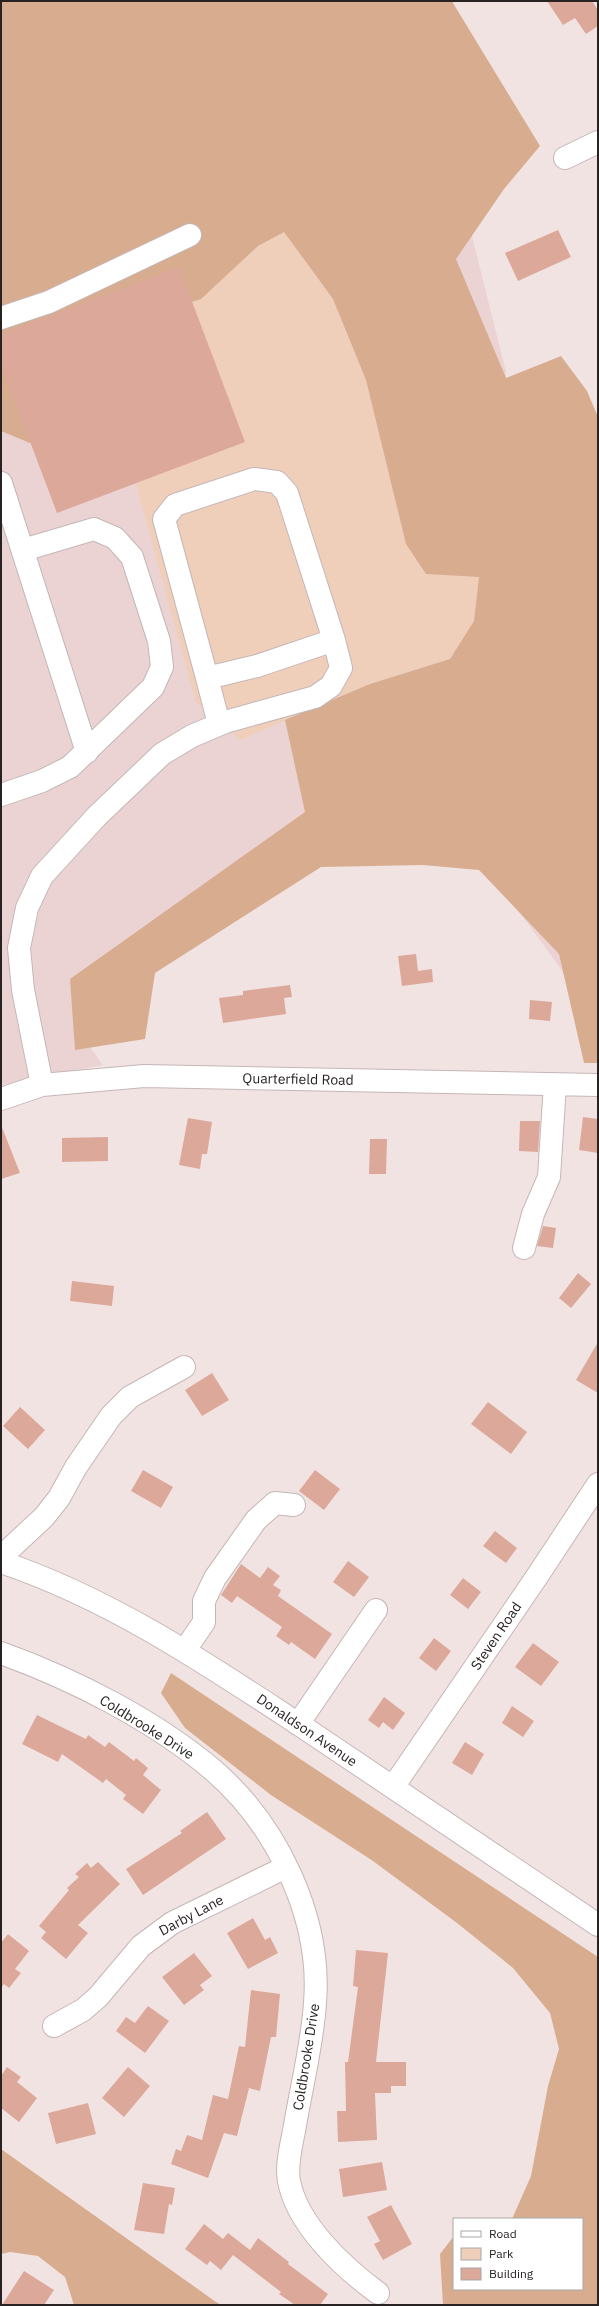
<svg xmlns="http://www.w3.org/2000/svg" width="599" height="2306" viewBox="0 0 599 2306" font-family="'IBM Plex Sans',sans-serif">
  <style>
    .built { fill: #ebd3d3 }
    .green { fill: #f0cfba }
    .forest { fill: #d8ac8f }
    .building { fill: #dca89a }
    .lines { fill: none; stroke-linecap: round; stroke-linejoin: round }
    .minor-casing { stroke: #c5b6b7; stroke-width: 24 }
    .major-casing { stroke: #c5b6b7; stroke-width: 24 }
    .minor { stroke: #fff; stroke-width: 22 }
    .major { stroke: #fff; stroke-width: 22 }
    .labels { text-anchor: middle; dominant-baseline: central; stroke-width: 3; stroke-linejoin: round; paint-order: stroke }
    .street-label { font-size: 14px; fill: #282222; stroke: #fff }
  </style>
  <rect width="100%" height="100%" fill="#f2e3e3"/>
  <path class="built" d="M1,1L467,216L506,372L505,557L598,1020L470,844L355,838L74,1025L103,1065L1,1085Z"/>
  <path class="green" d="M284,232L333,299L366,380L406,544L426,574L479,577L474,621L450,659L370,684L240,740L219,716L196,703L121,429L153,314L201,299L258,246Z"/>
  <path class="forest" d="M1,1H454L453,3L540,146L504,189L456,259L506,378L561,356L587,391L598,417V1063H584L559,954L479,870L423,865L321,867L155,973L145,1039L75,1050L70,979L305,812L285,720L370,684L450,659L474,621L479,577L426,574L406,544L366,380L333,299L284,232L258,246L201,299L154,314L121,429L30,443L1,431Z
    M171,1673L598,1957V2305H443L440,2254L454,2236V2289H582V2219H512L531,2176L548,2086L559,2049L550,2013L513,1968L457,1923L373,1861L271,1795L185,1728L161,1693Z
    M1,2149L216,2302L221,2305H74L65,2277L38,2256L10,2252L1,2254Z"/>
  <path class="building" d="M547,1H592L598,10V26L586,34L575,18L563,25Z
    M558,230L571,257L518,281L505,253Z
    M179,267L245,442L57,513L1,365V334Z
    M416,954L418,971L432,969L433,982L402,986L398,956Z
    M290,985L292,997L284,998L286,1014L223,1023L219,998L243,995V991Z
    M530,1000L552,1002L550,1021L529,1019Z
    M583,1117L598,1119V1153L579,1150Z
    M188,1118L212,1122L207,1154H202L200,1169L179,1165Z
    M520,1121H540L538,1152L519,1151Z
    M1,1125L20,1173L1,1179Z
    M108,1137V1161L62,1162V1138Z
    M370,1139H387L386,1174H369Z
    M543,1226L556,1228L553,1248L537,1246Z
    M578,1273L591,1284L571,1308L559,1298Z
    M72,1281L114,1286L112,1306L70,1301Z
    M598,1342V1393L576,1380Z
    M212,1373L229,1400L202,1416L185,1390Z
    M488,1402L527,1432L511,1454L471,1424Z
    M20,1407L45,1430L28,1449L3,1426Z
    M143,1470L173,1487L161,1508L131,1491Z
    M315,1470L340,1489L324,1510L299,1491Z
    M495,1531L517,1548L506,1563L483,1546Z
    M348,1561L369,1577L354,1597L333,1582Z
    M241,1564L260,1578L268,1567L280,1576L273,1585L281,1590L278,1596L332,1634L315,1659L291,1642L289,1645L276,1636L282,1627L237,1596L232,1603L221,1595Z
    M463,1578L481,1592L468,1609L450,1595Z
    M434,1638L451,1651L436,1671L419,1658Z
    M533,1643L559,1662L541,1686L515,1667Z
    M384,1697L405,1713L393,1730L383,1722L379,1728L368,1720Z
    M512,1706L534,1721L523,1737L502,1723Z
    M37,1715L86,1739L88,1735L105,1747L109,1742L134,1761L136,1758L148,1768L143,1775L161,1790L143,1814L123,1799L126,1795L106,1779L103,1783L62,1754L58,1762L22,1744Z
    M465,1742L484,1754L472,1775L452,1763Z
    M207,1812L226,1839L143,1895L126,1869L182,1833L180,1831Z
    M98,1862L120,1884L78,1925L88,1933L66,1959L41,1938L46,1932L39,1926L69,1890L67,1888L79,1877L75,1874L87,1863L91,1868Z
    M253,1918L265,1940L270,1937L278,1953L248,1969L227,1933Z
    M8,1934L29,1951L15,1969L21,1973L9,1988L4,1984L1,1988V1943Z
    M356,1950L388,1953L376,2062H406V2086H391V2093H375L377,2140L338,2142L337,2111H346L345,2062H348L358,1987L353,1986Z
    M194,1953L212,1976L200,1985L204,1990L184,2005L162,1977Z
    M251,1990L280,1994L276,2037H271L260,2091L249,2088L237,2136L224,2133L208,2178L171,2164L176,2149L181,2151L187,2135L202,2140L213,2095L228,2099L239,2046L245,2047Z
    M148,2006L169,2021L145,2053L116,2031L126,2017L135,2023Z
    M7,2067L21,2077L17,2082L37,2098L19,2122L1,2108V2076Z
    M128,2067L150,2086L124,2117L102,2098Z
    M88,2103L96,2134L56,2144L48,2113Z
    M382,2162L387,2190L343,2197L339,2169Z
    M143,2183L175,2188L172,2205L169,2204L164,2234L134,2230Z
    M391,2205L412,2244L383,2260L374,2244L380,2241L367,2217Z
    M204,2224L223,2239L228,2233L250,2250L258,2238L289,2262L288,2264L328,2294L320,2305H295L279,2294L281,2292L233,2255L221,2270L210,2261L207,2265L185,2249Z
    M24,2271L54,2290L44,2305H2Z"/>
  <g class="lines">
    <g class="minor-casing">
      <path id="minor" d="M565,158L598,142
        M1,318L49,302L190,235
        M254,479L277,482L287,493L334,640L257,666L207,678L164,519L175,505Z
        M1,483L87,752
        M207,678L219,724
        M1,795L42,781L70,767L153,687L162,667L159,641L132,557L115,538L94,529L23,550
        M42,1085L23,990L19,948L27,908L42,876L97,816L162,754L192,736L225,722L315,697L331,686L341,668L334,640
        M1,1099L42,1085L144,1076L598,1085
        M524,1248L533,1214L549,1177L555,1084
        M1,1557L44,1517L59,1498L76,1467L111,1416L130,1397L184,1367
        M185,1650L204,1622V1601L215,1578L256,1520L275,1503L294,1505
        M1,1653C73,1679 154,1720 213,1770C277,1825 322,1918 315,2003C312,2047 301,2088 294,2131C291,2146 286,2166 289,2181C297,2225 344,2268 378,2293
        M298,1724L376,1610
        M393,1787L536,1578L598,1484
        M54,2026L83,2010L98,1997L141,1946L172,1923L286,1867"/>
    </g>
    <g class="major-casing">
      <path id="major" d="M1,1562C111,1599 207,1664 303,1727C402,1793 500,1859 598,1925"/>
    </g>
    <use href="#minor" class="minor"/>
    <use href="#major" class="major"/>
  </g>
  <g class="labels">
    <g class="street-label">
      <text transform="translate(298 1079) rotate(1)">Quarterfield Road</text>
      <text transform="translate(496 1636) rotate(-56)">Steven Road</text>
      <text transform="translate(147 1727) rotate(32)">Coldbrooke Drive</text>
      <text transform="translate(307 1730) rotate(34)">Donaldson Avenue</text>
      <text transform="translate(191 1915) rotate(-28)">Darby Lane</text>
      <text transform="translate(306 2057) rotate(-81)">Coldbrooke Drive</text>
    </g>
  </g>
  <rect width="599" height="2306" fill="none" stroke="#282222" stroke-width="4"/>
  <rect x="453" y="2218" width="130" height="72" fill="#ffffff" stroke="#a9a7a7"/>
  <rect x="461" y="2231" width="20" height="6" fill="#ffffff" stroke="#a9a7a7"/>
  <text x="489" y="2238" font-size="12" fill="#282222">Road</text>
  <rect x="461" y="2248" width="20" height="12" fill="#f0cfba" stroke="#a9a7a7"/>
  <text x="489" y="2258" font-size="12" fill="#282222">Park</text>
  <rect x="461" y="2268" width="20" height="12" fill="#dca89a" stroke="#a9a7a7"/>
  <text x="489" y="2278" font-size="12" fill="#282222">Building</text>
</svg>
